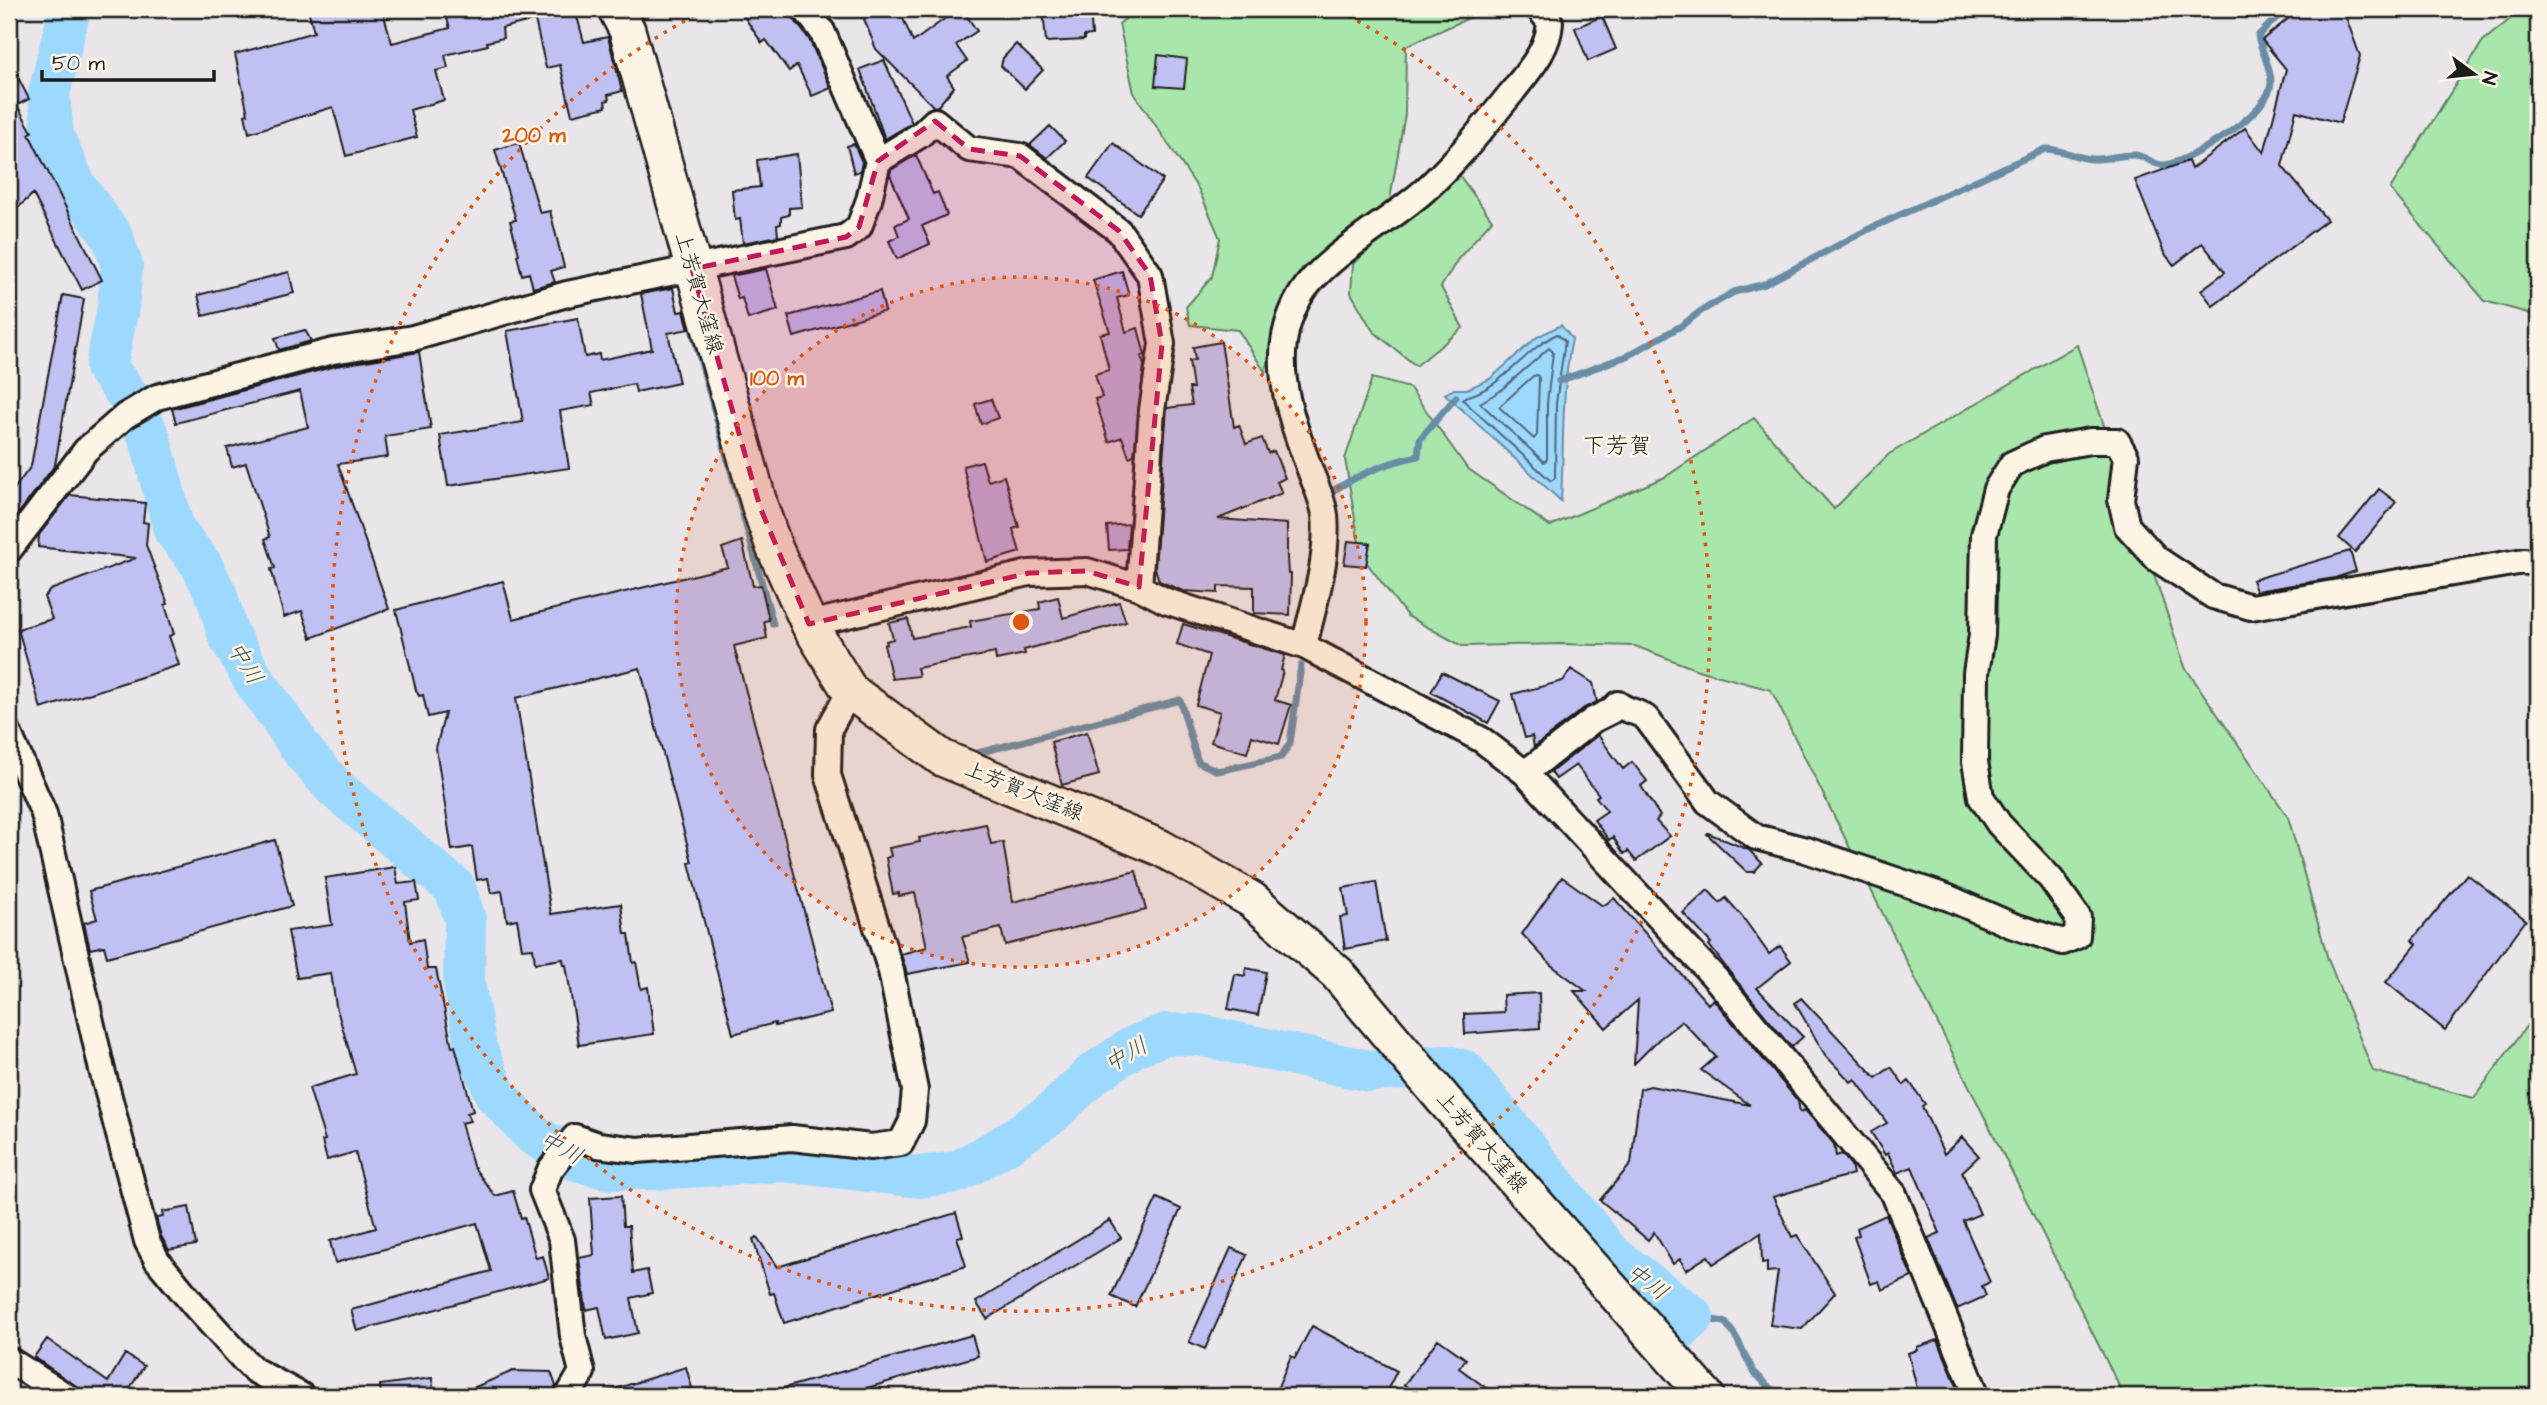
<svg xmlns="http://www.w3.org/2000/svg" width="2547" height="1405" viewBox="0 0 2547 1405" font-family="'Architects Daughter','Klee One',sans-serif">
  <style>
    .green { fill: #a9e6ac; stroke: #628164; stroke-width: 2 }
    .water { fill: #9dd9fe; stroke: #698da4; stroke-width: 2 }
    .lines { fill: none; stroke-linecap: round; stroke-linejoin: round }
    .shore { stroke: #506876; stroke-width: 2 }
    .stream { stroke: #698da4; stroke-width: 7 }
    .river { stroke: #9dd9fe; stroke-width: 42 }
    .building { fill: #c1c0f2; stroke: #1c1c1c; stroke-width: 2 }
    .street-casing { stroke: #1c1c1c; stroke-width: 30 }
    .secondary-casing { stroke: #1c1c1c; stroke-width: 40 }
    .street { stroke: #fcf5e5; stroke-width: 24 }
    .secondary { stroke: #fcf5e5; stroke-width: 35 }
    .marked { fill: #c2185b; fill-opacity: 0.2; stroke: #c2185b; stroke-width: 5; stroke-dasharray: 14 9; stroke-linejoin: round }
    .ring { fill: none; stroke: #de560d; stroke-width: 3.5; stroke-dasharray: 3.5 7 }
    .labels { text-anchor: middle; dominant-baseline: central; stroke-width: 5; stroke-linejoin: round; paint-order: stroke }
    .street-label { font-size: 21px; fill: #1c1c1c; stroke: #fcf5e5 }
    .neighbourhood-label { font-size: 23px; fill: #1c1c1c; stroke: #fcf5e5 }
    .water-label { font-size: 23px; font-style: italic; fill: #435560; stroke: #fcf5e5 }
    .centre { fill: #de560d; stroke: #fcf5e5; stroke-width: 3.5 }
    .ring-label { font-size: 21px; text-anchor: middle; font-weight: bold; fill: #de560d; stroke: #fcf5e5; stroke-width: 5; stroke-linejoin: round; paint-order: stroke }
  </style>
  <rect width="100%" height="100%" fill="#eae5e9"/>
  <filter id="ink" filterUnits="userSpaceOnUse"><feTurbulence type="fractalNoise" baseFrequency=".0143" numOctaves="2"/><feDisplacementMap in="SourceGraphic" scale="14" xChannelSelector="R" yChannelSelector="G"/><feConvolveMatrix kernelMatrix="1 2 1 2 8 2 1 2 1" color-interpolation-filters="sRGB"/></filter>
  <g filter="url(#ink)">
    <path class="green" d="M1137,9H1489L1406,46L1405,114L1389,205L1323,258L1302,268L1281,307L1265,372L1238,330L1190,325L1186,307L1212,277L1220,238L1199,190L1134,93L1119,24Z
      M2523,9H2538V316L2485,301L2390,189L2483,41Z
      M1457,172L1492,220L1458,259L1441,287L1463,328L1416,366L1373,331L1351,293L1353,264Z
      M2077,345L2185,667L2288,817L2328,959L2373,1071L2474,1098L2538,1010V1396H2124L1771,690L1698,670L1635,646L1562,644L1462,646L1407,616L1361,555L1345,459L1372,378L1410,388L1467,468L1550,526L1665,477L1754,418L1834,509L1889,454Z"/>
    <path class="water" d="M1561,325L1572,339C1561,392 1564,446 1561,501L1445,394L1454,389H1467L1490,379L1537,337Z"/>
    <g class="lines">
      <path class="shore" d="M1557,334L1565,341L1556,403L1555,478L1551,481L1463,400L1465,397C1503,388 1523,351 1557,334Z
        M1549,348L1553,352L1547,403V459L1544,462L1480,403L1500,391Z
        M1533,376L1537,375L1539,378L1537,435L1534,439L1499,407Z"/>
      <path class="stream" d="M689,318L773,624
        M1559,381L1627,356L1681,326L1701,311L1734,292L1765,284L1867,230L2045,149C2062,149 2076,158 2092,159C2106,160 2121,154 2135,155C2146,156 2154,166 2165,165C2191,161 2272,112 2271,82C2271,68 2261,50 2258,36L2285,9
        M1326,495C1358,475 1381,464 1418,456L1420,439L1456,397
        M978,753L1180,700L1198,762L1218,771L1281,757L1290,743L1301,666
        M1693,1317L1725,1322L1736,1337L1753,1371L1778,1396"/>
      <path class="river" d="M70,9L49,93L53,136L75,185L113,238L122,266L118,308L106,367L133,402L150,439L174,530L201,564L217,596L228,634L252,677L305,754L335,788L455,888L465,919L464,983L476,1048L496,1095L534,1135L576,1160L609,1169H653L782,1161L919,1177L957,1172L1003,1146L1052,1113L1093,1074L1133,1047L1166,1034L1199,1035L1369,1071L1447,1066L1465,1071L1610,1254L1693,1317L1676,1334"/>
    </g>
    <path class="building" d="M308,9H382L392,43L450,28L444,9H575L584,42L608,37L622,91L608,95L609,100L605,101L606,107L572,115L560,65L546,68L535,20L502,28L503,38L487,42L488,45L445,55L448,68L436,71L444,100L410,110L417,137L346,156L333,107L249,133L245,115L248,114L235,54L314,32Z
      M739,9H789L793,18L809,39L831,88L812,96L797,65L789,71L766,40L762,43Z
      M860,9H899L913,42L958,9H962L977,31L956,45L967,61L947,76L954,87L938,106L934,107L876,49Z
      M1043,9H1090L1092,35L1084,36V40L1046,42Z
      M2300,9H2343L2360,56L2340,123L2296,111L2282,166L2327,220L2213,306L2201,290L2225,272L2202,243L2174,265L2164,253L2135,180L2188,161L2191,169L2245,128L2264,153L2286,69L2262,40Z
      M1602,16L1616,49L1588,61L1575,28Z
      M1016,44L1043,70L1025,89L1001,66L1003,58Z
      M1158,55L1187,59L1184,88L1155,86Z
      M9,60L29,99L17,105L32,132L29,134L102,280L82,290L33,194L9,216Z
      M884,60L912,123L885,139L860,69Z
      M1050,126L1065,141L1047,158L1030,145Z
      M519,143L540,213L550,211L564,267L551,271L555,282L533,288L529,273L522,275L517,255L519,254L510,221L516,220L495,150Z
      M1113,143L1163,180L1138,214L1088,178Z
      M854,144L862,162L860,171L854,173L847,146Z
      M797,154L802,207L789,208V215L781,217V224L777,225L778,236L743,243L740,219L735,220L732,190L760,187L757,160Z
      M916,155L933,194L938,192L947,215L922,226L930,244L897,259L889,241L899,236L895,225L909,219L890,175L891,170Z
      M766,269L778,310L748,319L742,298L738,299L731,276Z
      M1122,271L1129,295L1117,298L1126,332L1138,328L1145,355L1141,357L1144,365L1134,455L1129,457L1122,437L1109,442L1095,399L1102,397L1095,374L1109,370L1100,334L1110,332L1093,280Z
      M289,272L294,293L203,316L198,295Z
      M673,288L678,312L684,311L689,329L668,333L679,383L636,392L634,384L591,393L594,405L560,411L569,468L448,486L440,435L523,422L507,331L578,318L585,357L599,354L600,360L652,349L641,294Z
      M880,291L885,311L794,337L788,316Z
      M63,295L84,299L55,465L9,526V496L31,466Z
      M305,330L311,341L279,350L275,338Z
      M1221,342L1234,427L1239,425L1246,444L1262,438L1268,453L1274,451L1285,478L1277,482L1282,493L1218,519L1287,524V558L1288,574H1291L1290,615L1254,613V587L1218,586V593L1183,591L1159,581L1155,568L1167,408L1192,405L1189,388H1193L1189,361L1195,360L1193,347Z
      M419,352L431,429L385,436L388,457L338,464L389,609L311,638L302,611L284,617L271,569L275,568L265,539L270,537L246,463L232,467L227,448L308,427L300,391L176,423L172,409L336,366Z
      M991,399L998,418L981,424L975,404Z
      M982,461L988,481L1004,476L1019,527L1013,529L1020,552L987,562L963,466Z
      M2379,489L2396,502L2355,552L2339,538Z
      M70,495L145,503L143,522L148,523L146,545L168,604L165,605L174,634L169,636L179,665L41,709L18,629L52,619L44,597L50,590L136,558L38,547L39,535Z
      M1129,524L1127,549L1109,550L1107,526Z
      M742,541L753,586L761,585L769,620L764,621L767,638L734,646L831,1013L775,1026V1023L733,1034L689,863L692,862L640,668L516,698L551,914L621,904L625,934H629L633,963L636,962L641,989L648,987L654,1034L579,1045L566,965H564L563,959L535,963L533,948L522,949L517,919L507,921L502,891L491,893L488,878L477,880L472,847L452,850L436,748L445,713L428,717L423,695L419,696L416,690L396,610L503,581L513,619L728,567L722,548Z
      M1348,541L1370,543L1366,566L1344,564Z
      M2350,551L2356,571L2335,578L2256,591L2252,580Z
      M1058,597L1063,618L1119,602L1126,622L1024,650L1025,654L996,660L995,653L917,668L919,676L892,679L884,645L887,644L886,641L893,639L889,623L908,619L912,638L971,627L970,621L1040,609L1039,602Z
      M1183,624L1285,655L1281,670L1283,671L1275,700L1291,705L1279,744L1252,736L1247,753L1211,742L1220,712L1196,705L1209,655L1177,644Z
      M1571,669L1593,683L1597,702L1584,708L1534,747L1532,736L1525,738L1513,694L1563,681Z
      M1442,672L1500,701L1488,723L1431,692Z
      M1087,732L1099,775L1062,785L1051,742Z
      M1598,735L1623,769L1632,762L1647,781L1641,786L1660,816L1656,821L1670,836L1636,861L1628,851L1624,854L1613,837L1609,840L1594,820L1607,811L1596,797L1599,795L1576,765L1556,779L1551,772Z
      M986,824L991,844L1003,842L1013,902L1136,871L1146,910L1005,945L1001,928L962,937L970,962L907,974L901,954L927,947L915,893L899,896V893L893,894L886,858L891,856L889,848L920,842L919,838Z
      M1708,833L1749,850L1762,863L1754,872H1747L1707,834Z
      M275,840L292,906L107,957L104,946L90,949L84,923L97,919L89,891Z
      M395,867L398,884L416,882L419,900L405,902L410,942L423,939L427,969H436L452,1047L455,1046L473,1111L467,1113L470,1121L461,1123L473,1166L495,1196L513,1191L521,1218L524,1217L536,1258L543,1256L549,1278L357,1331L351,1310L491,1271L477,1223L335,1263L330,1241L376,1228L355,1152L327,1160L322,1141L325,1140L309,1088L356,1074L336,1006L331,973L297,978L288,931L332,925L325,878Z
      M2467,874L2526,920L2445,1030L2386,982L2417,944L2412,940Z
      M1562,877L1603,906L1614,898L1708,1004L1713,999L1798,1101L1800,1112L1805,1110L1834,1144L1836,1156L1842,1154L1851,1165L1853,1174L1773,1197L1792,1237L1797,1235L1835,1293L1802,1329L1770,1325L1778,1271L1767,1272V1262L1762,1263L1761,1233L1713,1264L1708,1256L1686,1270L1680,1259L1673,1264L1654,1232L1648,1240L1600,1200L1631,1164L1640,1089L1650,1086L1750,1105L1701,1070L1716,1057L1682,1021L1659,1039L1634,1064L1638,1000L1606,1028L1574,991H1586L1551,965L1522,934Z
      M1376,882L1386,941L1345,949L1340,917L1348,916L1343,888Z
      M1708,890L1720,903L1726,898L1742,916L1769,954L1780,946L1791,961L1757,988L1803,1037L1791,1047L1735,979L1709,945L1711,943L1683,913Z
      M1246,968L1266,972L1258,1015L1228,1009L1235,974L1245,976Z
      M1539,993L1540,1028L1465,1034L1464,1014L1504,1012L1503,995Z
      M1801,998L1876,1078L1891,1067L1904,1085L1909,1081L1925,1104L1922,1106L1944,1154L1962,1137L1979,1156L1962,1172L1980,1214L1963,1221L1990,1282L1982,1286L1986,1296L1957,1309L1928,1238L1940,1233L1912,1167L1897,1173L1888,1153L1885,1155L1871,1132L1887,1123L1855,1079L1851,1082L1825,1055L1795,1003Z
      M621,1196L623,1226H629L633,1273L647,1270L652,1293L631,1298L638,1333L606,1340L599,1307L586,1310L579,1258L594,1255L590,1198Z
      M1157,1198L1181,1209L1135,1307L1111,1296Z
      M189,1207L196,1245L169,1250L161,1236L156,1218L163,1217L162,1212Z
      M956,1213L963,1236L957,1237L966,1266L784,1323L774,1293L770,1294L753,1239L757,1237L777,1267Z
      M1886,1215L1912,1277L1882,1290L1879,1281L1871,1284L1854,1237L1859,1235L1857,1228Z
      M1110,1220L1121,1238L987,1319L976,1302Z
      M1231,1248L1247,1255L1205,1349L1189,1342Z
      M1312,1326L1397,1371L1384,1396H1274L1291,1356L1295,1358Z
      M972,1335L978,1356L839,1396H774L773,1391Z
      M47,1339L108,1382L125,1354L144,1366L126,1394L128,1396H90L34,1357Z
      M1438,1339L1466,1359L1459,1368L1497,1396H1420L1404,1385Z
      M1938,1340L1961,1396H1919L1908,1353L1917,1350V1347Z
      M686,1367L692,1388L666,1396H606L605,1392Z
      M513,1371L551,1372L556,1386L553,1396H454Z
      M432,1378L434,1396H381L380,1385Z"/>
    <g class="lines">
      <g class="street-casing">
        <path id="street" d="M805,9L822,31L878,161
          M9,550L86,450L125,416L157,397L333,351L413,338L567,294L846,237L859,227L869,200L878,161L920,135L935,121L969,149L1020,156L1119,231L1150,275L1162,344L1152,410L1139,587
          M809,624L1029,573L1087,571L1139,587L1166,601L1304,646L1482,740L1525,773L1716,979L1894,1194L1977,1396
          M1304,646C1314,603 1329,559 1325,515C1323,500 1315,484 1310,470C1289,413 1266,354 1300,296C1322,258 1391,221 1425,190C1458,160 1485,125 1513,91C1529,70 1549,49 1550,22L1539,9
          M9,734L44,814L102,1070L147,1241L157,1260L194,1305L243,1359L254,1370L302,1396
          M1525,773L1593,720L1611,711L1618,704C1627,712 1639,711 1647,719L1708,802L1756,837L1806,850L1949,898L2011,925L2063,942L2077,936L2078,917L2051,879L1999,824L1981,797L1975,762L1976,673L1982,635L1984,535L1996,489L2012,464L2045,449L2090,441H2117L2126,457L2121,500L2127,526L2157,559L2213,596L2251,607L2524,561L2538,564
          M9,1360L66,1396
          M568,1396L582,1372L573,1336L562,1240L542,1190L550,1170L575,1137L598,1145L637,1150L792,1138L871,1147L901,1143L912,1121L915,1090L891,971L828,775L829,729L850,691"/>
      </g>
      <g class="secondary-casing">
        <path id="secondary" d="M616,9L627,30L760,507L774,547L809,624L850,691L942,758L1161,848L1252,900L1337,973L1444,1100L1706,1396"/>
      </g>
      <use href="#street" class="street"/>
      <use href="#secondary" class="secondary"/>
    </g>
  </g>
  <path class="marked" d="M935,121L969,149L1020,156L1119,231L1150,275L1162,344L1139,587L1087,571L1029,573L809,624L760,507L692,269L846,237L859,227L878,161Z"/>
  <circle cx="1021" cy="622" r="345" fill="#de560d" fill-opacity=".12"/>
  <g class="ring">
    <circle cx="1021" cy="622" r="345"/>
    <path d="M1339 11A689 689 0 1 1 703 11"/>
  </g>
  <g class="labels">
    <g class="street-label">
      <text transform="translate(699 293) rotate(74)">上芳賀大窪線</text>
      <text transform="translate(1024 791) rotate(22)">上芳賀大窪線</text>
      <text transform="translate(1482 1142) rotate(49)">上芳賀大窪線</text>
    </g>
    <g class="neighbourhood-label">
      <text x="1617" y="446">下芳賀</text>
    </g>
    <g class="water-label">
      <text transform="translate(245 663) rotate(59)">中川</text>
      <text transform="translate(1126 1055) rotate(-30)">中川</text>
      <text transform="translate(561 1148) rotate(28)">中川</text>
      <text transform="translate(1647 1282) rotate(37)">中川</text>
    </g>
  </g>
  <circle cx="1021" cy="622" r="10" class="centre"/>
  <g class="ring-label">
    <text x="534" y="142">200 m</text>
    <text x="777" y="385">100 m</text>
  </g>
  <rect width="2547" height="1405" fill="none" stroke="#fcf5e5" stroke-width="35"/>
  <rect x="18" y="18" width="2512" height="1370" fill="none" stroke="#1c1c1c" stroke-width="2.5" filter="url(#ink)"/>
  <g transform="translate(2474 74) rotate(105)" stroke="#fcf5e5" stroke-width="5" paint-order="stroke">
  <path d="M0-5L12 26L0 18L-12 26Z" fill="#1c1c1c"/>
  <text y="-10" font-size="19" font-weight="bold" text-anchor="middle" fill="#1c1c1c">N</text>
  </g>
  <path d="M42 70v10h172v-10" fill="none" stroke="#1c1c1c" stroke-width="3.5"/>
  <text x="52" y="70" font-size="21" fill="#1c1c1c" stroke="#fcf5e5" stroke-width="5" paint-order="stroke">50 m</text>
</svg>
